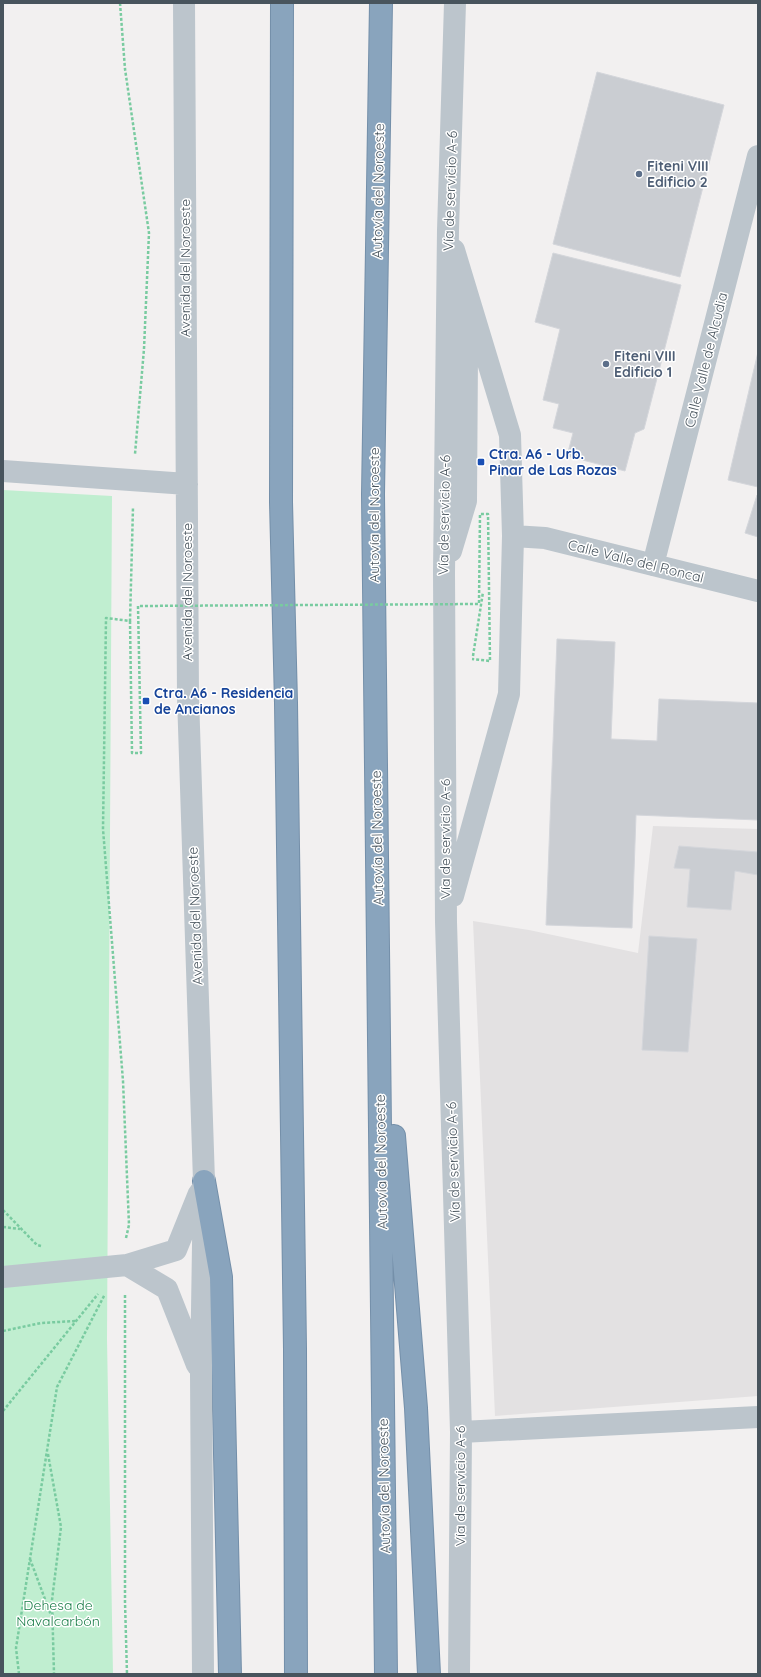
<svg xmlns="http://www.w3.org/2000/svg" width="761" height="1677" viewBox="0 0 761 1677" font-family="Quicksand,sans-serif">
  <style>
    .education { fill: #e3e1e2 }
    .green { fill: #c0eed0 }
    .building { fill: #cacdd2; stroke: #d4d6db }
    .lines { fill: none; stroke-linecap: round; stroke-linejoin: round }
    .highway-casing { stroke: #748fa9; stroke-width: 24 }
    .path { stroke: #79cba0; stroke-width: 2.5; stroke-dasharray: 3 2; stroke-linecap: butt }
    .minor { stroke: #bcc5cc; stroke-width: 22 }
    .highway { stroke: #89a4bd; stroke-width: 22 }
    .path-bridge { stroke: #79cba0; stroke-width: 2.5; stroke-dasharray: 3 2; stroke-linecap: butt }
    .service-dot { fill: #5c6f8a; stroke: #fff; stroke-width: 1.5 }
    .transit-dot { fill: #1a4fb4; stroke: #fff; stroke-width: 1.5 }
    .labels { text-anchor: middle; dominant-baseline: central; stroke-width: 3; stroke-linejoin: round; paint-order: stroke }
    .service-label { font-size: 14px; font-weight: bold; fill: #4e5e75; stroke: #fff; text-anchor: start }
    .street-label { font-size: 14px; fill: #48545d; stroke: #fff }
    .transit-label { font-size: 14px; font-weight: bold; fill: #164399; stroke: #fff; text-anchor: start }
    .park-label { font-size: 14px; fill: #1a7d48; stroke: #fff }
  </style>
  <rect width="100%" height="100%" fill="#f2f0f0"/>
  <path class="education" d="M653,826L758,829V1396L495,1416L473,921L529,930L638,953Z"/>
  <path class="green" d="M3,490L112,496L107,1339L113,1674H3Z"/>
  <path class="building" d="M597,72L724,105L680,277L553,244Z
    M553,253L681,285L644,429L635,433L625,471L567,456L573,433L553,428L559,404L543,400L560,329L535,322Z
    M758,352V487L728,480Z
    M757,495L758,496V537L745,533Z
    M557,639L615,642L611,739L657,741L659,699L758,703V820L636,815L632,928L546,925Z
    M679,846L758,852V875L735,871L731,910L687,907L690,869L674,868Z
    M649,936L697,939L688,1052L642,1050Z"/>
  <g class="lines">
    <g class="highway-casing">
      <path id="highway" d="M282,3L281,502L286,703L295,1349L296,1674
        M381,3L373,494L386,1674
        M394,1136L416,1408L429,1674
        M204,1181L221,1277L230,1674"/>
    </g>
    <path class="path" d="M120,3L125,69L149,233L144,349L135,454
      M473,656L483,592
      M3,1210L37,1245L41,1246
      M3,1227L20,1229
      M126,1238L129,1225L123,1081L103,829L106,618L130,621L133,507
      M125,1295V1602L127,1674
      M3,1331L41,1323L76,1321
      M3,1411L98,1294
      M48,1454L61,1527L52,1600L54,1674
      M30,1559L52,1618
      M19,1674L16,1648L57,1387L105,1294"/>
    <path class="minor" d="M184,3L188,697L204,1181L201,1375L203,1674
      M455,3L448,230L444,573L446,922L461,1432L459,1674
      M3,471L187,484
      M513,536L545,538L758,591
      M451,551L466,501L467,354L460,306
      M653,565L758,156
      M453,896L509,694L513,536L510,435L454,250
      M127,1265L167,1289L197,1365
      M3,1277L127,1265L176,1250L199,1193
      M461,1432L758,1417"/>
    <use href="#highway" class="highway"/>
    <path class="path-bridge" d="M130,621L132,753H141L138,606L479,604L480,514H488L490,661L472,659"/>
  </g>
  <g class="service-dot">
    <circle cx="639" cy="174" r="4"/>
    <circle cx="606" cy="364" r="4"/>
  </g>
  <g class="transit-dot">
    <rect x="477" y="458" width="8" height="8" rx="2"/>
    <rect x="142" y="697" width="8" height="8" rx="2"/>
  </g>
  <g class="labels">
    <g class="service-label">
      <text x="647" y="166">Fiteni VIII<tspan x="647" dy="16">Edificio 2</tspan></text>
      <text x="614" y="356">Fiteni VIII<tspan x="614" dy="16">Edificio 1</tspan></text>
    </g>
    <g class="street-label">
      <text transform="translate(378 191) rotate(-89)">Autovía del Noroeste</text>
      <text transform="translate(450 191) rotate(-88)">Vía de servicio A-6</text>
      <text transform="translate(185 268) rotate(-90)">Avenida del Noroeste</text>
      <text transform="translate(706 360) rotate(-76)">Calle Valle de Alcudia</text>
      <text transform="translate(374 515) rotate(-90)">Autovía del Noroeste</text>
      <text transform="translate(444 515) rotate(-89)">Vía de servicio A-6</text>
      <text transform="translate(636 561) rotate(14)">Calle Valle del Roncal</text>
      <text transform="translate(187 592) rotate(-90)">Avenida del Noroeste</text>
      <text transform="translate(377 838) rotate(-91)">Autovía del Noroeste</text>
      <text transform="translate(445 839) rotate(-90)">Vía de servicio A-6</text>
      <text transform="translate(195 916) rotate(-92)">Avenida del Noroeste</text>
      <text transform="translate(381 1162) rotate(-91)">Autovía del Noroeste</text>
      <text transform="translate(453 1162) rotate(-92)">Vía de servicio A-6</text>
      <text transform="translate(384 1486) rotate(-91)">Autovía del Noroeste</text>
      <text transform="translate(460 1486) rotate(-90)">Vía de servicio A-6</text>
    </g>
    <g class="transit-label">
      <text x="489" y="454">Ctra. A6 - Urb.<tspan x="489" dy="16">Pinar de Las Rozas</tspan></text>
      <text x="154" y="693">Ctra. A6 - Residencia<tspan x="154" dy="16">de Ancianos</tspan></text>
    </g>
    <g class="park-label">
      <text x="58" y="1605">Dehesa de<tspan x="58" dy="16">Navalcarbón</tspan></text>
    </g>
  </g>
  <rect width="761" height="1677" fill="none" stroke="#48545d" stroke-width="8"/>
</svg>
